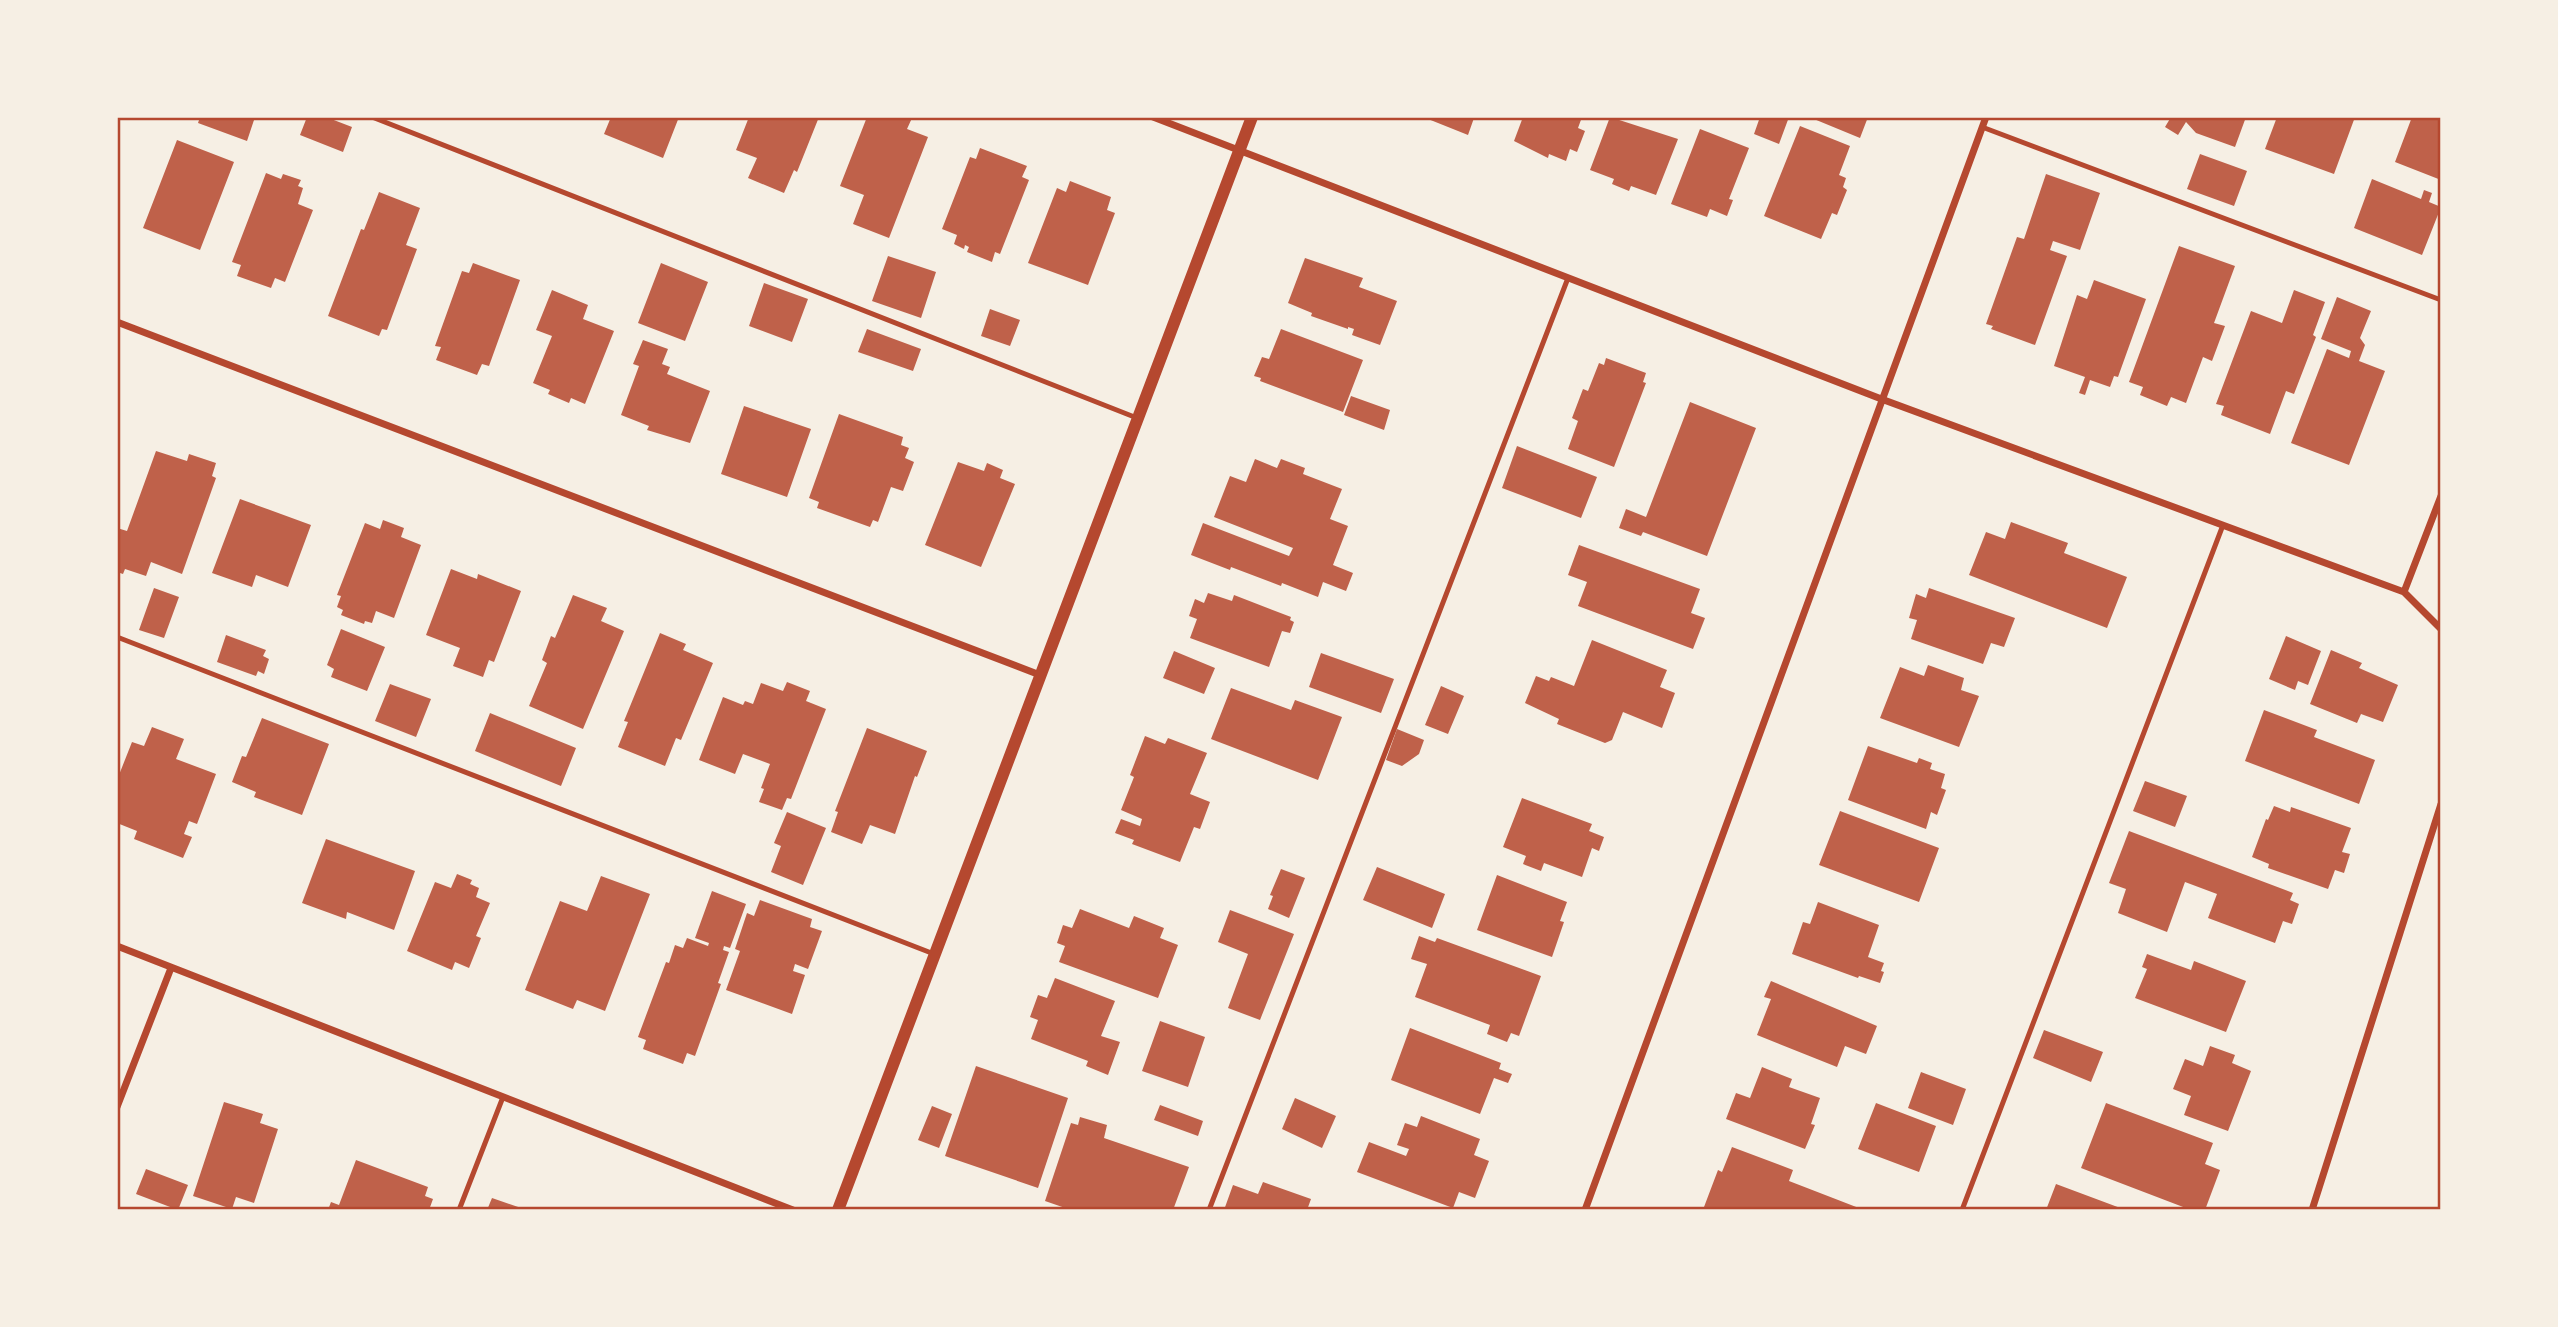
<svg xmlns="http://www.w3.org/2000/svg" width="2558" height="1327" viewBox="0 0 2558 1327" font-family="'Alegreya Sans',sans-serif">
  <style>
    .building { fill: #bf614a }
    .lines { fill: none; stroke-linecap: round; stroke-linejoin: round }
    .service { stroke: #b5482f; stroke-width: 5 }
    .minor { stroke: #b5482f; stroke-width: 7 }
    .tertiary { stroke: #b5482f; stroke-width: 12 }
    .neatline { fill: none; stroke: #b5482f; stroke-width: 2.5 }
  </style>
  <rect width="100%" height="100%" fill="#f6efe4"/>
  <path class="building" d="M200,117H255L247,141L198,123Z
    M307,117H326L352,127L343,152L300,135Z
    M611,117H679L663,158L604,134Z
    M749,117H819L797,172L794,170L784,193L748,178L757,158L736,150Z
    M867,117H910L912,118L907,129L928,137L889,238L853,224L864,195L840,186Z
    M1423,117H1471L1474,118L1468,135Z
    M1523,117H1582L1578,128L1585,131L1577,152L1570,149L1566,161L1549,154L1548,158L1514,141Z
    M1610,117L1678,139L1656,195L1631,186L1629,191L1612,184L1614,179L1590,170Z
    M1760,117H1789L1779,144L1754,134Z
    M1809,117H1868L1860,138Z
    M2171,117H2246L2235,147L2196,133L2186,122L2178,135L2165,127Z
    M2277,117H2355L2334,174L2265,149Z
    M2412,117H2441V180L2395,162Z
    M1800,126L1850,146L1839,175L1846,178L1843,187L1847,190L1837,215L1832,213L1821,239L1764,216Z
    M1700,129L1749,148L1729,199L1733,200L1727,216L1710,209L1707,217L1671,204Z
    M177,140L234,162L200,250L143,228Z
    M980,148L1027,166L1022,177L1029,180L1000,254L995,252L992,262L967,252L969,247L965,245L964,249L954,244L957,235L942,229L970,157L976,159Z
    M2200,154L2247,171L2234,206L2187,189Z
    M266,173L281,179L283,174L301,180L298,186L303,188L298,204L313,210L285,282L275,278L271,288L237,276L241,265L232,262Z
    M2046,174L2100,193L2080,250L2053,241L2050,250L2067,256L2035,345L1991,329L1993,326L1986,324L2017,237L2024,239Z
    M2372,179L2421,199L2424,190L2432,193L2429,202L2441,207L2422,255L2354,228Z
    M1070,181L1111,197L1107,210L1115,213L1088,285L1028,263L1057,188L1066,192Z
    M379,192L420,208L406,245L417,249L387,330L382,329L379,336L328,316L361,229L364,230Z
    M2179,246L2235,266L2214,323L2225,326L2212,361L2203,357L2186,403L2171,397L2167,406L2140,395L2143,387L2129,382Z
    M888,256L936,272L921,318L872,301Z
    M1305,258L1363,278L1359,287L1397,301L1380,345L1352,335L1354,329L1348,327V329L1311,316L1312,313L1288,303Z
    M473,263L520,280L489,366L482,364L477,375L436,360L441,347L435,346L462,271L469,273Z
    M661,263L708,282L685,341L638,323Z
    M2094,280L2146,299L2118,377L2114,376L2110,387L2090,380L2085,395L2079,393L2085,377L2054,366L2077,295L2087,299Z
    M764,283L808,299L792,342L749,326Z
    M552,290L588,305L583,319L614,331L585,404L571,398L569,403L548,394L550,390L533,383L552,336L536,330Z
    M2294,290L2325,302L2313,335L2316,337L2294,394L2286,391L2270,434L2221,415L2224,406L2216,404L2251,311L2282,323Z
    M2337,297L2371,311L2360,338L2365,345L2359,361L2385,371L2349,465L2291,443L2327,349L2349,358L2351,351L2321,339Z
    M990,309L1020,320L1010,346L981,336Z
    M867,329L921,349L913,371L858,352Z
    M1281,329L1363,360L1343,412L1260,381L1261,378L1254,376L1262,357L1269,359Z
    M643,340L668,349L662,364L670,367L667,374L710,391L690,443L647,430L649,426L621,415L639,366L633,364Z
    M1606,358L1646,373L1643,382L1646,383L1614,467L1568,449L1578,421L1572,418L1583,389L1588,391L1599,363L1604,365Z
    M1351,396L1390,410L1384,430L1344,415Z
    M1690,402L1756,428L1707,556L1643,532L1641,536L1619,528L1626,509L1646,517Z
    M744,406L811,429L787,497L721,474Z
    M839,414L903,437L901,445L909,448L905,458L914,462L903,491L891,487L878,522L873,520L870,527L817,508L819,502L809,498Z
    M1517,446L1597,477L1581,518L1502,488Z
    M156,451L187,461L189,454L216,463L212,476L216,478L182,574L151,562L146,576L125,569L123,574L117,572V528L127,531Z
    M1255,459L1277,468L1281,459L1305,468L1303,474L1342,489L1330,519L1348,526L1333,565L1353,573L1346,591L1323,582L1318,597L1282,583L1281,586L1231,567L1230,570L1191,555L1203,523L1289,556L1293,548L1214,517L1230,476L1246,482Z
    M958,462L984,471L987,463L1003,470L1000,478L1015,484L981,567L925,545Z
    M240,499L311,525L288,587L256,575L252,587L212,573Z
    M383,520L404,528L401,537L421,545L394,618L376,611L372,623L365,621L364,624L341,615L343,610L337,607L341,596L337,595L365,523L380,529Z
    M2011,522L2068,543L2064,553L2127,577L2107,628L1969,575L1986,532L2005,539Z
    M1579,545L1700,589L1691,613L1705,618L1693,649L1578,606L1587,582L1568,575Z
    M451,569L477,579L478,574L521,591L494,662L489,660L483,677L453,666L460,648L426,635Z
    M154,588L179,597L164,638L139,630Z
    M1929,588L2015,618L2004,647L1991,643L1983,664L1911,639L1917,620L1909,618L1916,594L1926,598Z
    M1208,593L1232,601L1234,595L1291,617L1290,620L1294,622L1290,633L1282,631L1269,667L1190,638L1197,619L1189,616L1195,599L1204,603Z
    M573,595L607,608L601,621L624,631L583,729L529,706L547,663L542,660L551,636L555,638Z
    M341,629L385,647L367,691L331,677L334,669L327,665Z
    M660,633L686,644L683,650L713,663L681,740L676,738L665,766L618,747L628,722L624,721Z
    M226,635L266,650L263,656L269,659L264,674L258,671L256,676L217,662Z
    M2286,636L2321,651L2308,685L2298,681L2295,690L2269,679Z
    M1592,640L1667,670L1660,687L1675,693L1662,728L1623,712L1612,740L1605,743L1557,724L1559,719L1525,703L1536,676L1549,681L1551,677L1574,686Z
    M2331,650L2362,663L2359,668L2398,685L2383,722L2361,714L2357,723L2310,704Z
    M1174,651L1215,668L1204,694L1163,678Z
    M1321,653L1394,679L1381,713L1309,687Z
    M1928,665L1964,678L1961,690L1979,696L1959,747L1880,718L1900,667L1924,676Z
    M787,682L810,691L806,701L826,709L791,799L787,798L782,810L759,802L764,789L761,788L770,764L743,754L735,774L699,760L723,697L743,705L745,701L753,704L761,683L783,691Z
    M390,684L431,699L416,737L375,721Z
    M1441,686L1464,696L1448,734L1425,725Z
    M1231,688L1291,710L1295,700L1342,717L1318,780L1211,739Z
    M2264,710L2317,730L2314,737L2375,760L2359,804L2245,761Z
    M490,713L576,748L561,786L475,751Z
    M262,718L329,744L302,815L254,797L256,792L232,782L242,756L246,757Z
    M152,727L184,739L176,759L216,774L197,824L189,821L184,834L192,837L183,858L134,839L137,831L117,823V780L132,742L144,746Z
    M867,728L927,751L917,777L915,776L895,834L870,825L862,844L831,832L838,812L835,811Z
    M1397,729L1424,740L1419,754L1402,766L1386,760Z
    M1145,736L1165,744L1168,738L1207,753L1190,794L1210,802L1200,829L1194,827L1180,862L1132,844L1134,840L1115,833L1121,819L1140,826L1142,819L1121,810L1134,777L1130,775Z
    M1868,746L1917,763L1919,758L1932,763L1930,769L1945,774L1941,788L1946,790L1937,815L1931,812L1926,829L1848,800Z
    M2145,781L2187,796L2175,827L2133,811Z
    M1522,798L1592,824L1589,831L1604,837L1599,851L1592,848L1582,877L1544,863L1541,871L1523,864L1526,856L1503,847Z
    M2274,806L2290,812L2291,807L2351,828L2342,852L2350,854L2344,873L2335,870L2328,889L2268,868L2269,864L2252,857L2266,819L2268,820Z
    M1840,811L1939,848L1919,902L1819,865Z
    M787,812L826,828L803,885L771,872L781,846L774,843Z
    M2129,831L2293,893L2290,900L2299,904L2292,924L2283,921L2275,943L2208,918L2217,894L2185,882L2167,932L2118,913L2126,889L2109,883Z
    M326,839L415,871L394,930L347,912L346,919L302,903Z
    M1377,867L1445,894L1432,928L1363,900Z
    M1281,869L1305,878L1289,918L1268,909L1273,896L1270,895Z
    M457,874L472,880L470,884L479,888L476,897L490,903L476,936L481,938L469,968L455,962L452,970L407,951L435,882L451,888Z
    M1497,875L1567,902L1560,921L1564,922L1552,957L1477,930Z
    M601,876L650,894L605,1011L577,1000L573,1009L525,990L560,901L587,911Z
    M712,891L746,904L730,948L724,946L723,950L729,952L718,983L721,984L695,1056L687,1053L683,1064L643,1049L646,1040L638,1037L666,962L669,963L675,945L683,948L687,938L708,946L709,943L695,938Z
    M760,900L812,919L810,927L822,931L808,969L795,964L793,971L805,975L792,1014L726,990L740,951L735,949L747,913L754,916Z
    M1818,902L1879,925L1868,957L1884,963L1881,971L1884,972L1880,983L1859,976L1858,978L1792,954L1803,922L1810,924Z
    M1080,909L1129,928L1134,916L1164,928L1160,938L1178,945L1158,998L1059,962L1065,946L1057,943L1063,925L1072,928Z
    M1230,910L1294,934L1260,1020L1228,1008L1248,954L1218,942Z
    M1419,936L1435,942L1437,938L1541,976L1519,1036L1511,1033L1507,1042L1487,1034L1490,1025L1415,997L1427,964L1411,959Z
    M2147,954L2191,970L2194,961L2246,981L2226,1032L2135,998L2147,969L2142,967Z
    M1055,978L1115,1001L1101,1036L1120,1042L1108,1075L1086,1066L1088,1061L1031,1039L1038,1020L1030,1017L1038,995L1047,998Z
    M1771,981L1877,1026L1866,1054L1845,1046L1837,1067L1757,1035L1771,999L1764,997Z
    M1160,1021L1205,1037L1188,1087L1142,1071Z
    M1410,1028L1501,1063L1499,1069L1512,1074L1508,1083L1494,1078L1480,1114L1391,1080Z
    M2044,1030L2103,1052L2091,1082L2033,1058Z
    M2210,1046L2235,1055L2232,1063L2251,1071L2228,1131L2184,1115L2191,1096L2173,1089L2185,1059L2203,1066Z
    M976,1066L1068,1098L1038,1188L945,1156Z
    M1762,1067L1792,1079L1789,1087L1820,1098L1811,1124L1815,1125L1805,1149L1726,1119L1736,1093L1750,1098Z
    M1921,1072L1966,1089L1953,1125L1908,1108Z
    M1295,1098L1336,1116L1322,1148L1282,1129Z
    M224,1102L263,1114L260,1123L278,1129L254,1203L236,1197L232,1209L193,1196Z
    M1876,1103L1936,1126L1919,1172L1858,1149Z
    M2106,1103L2213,1143L2205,1164L2220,1170L2205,1210H2191L2081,1168Z
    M1160,1105L1203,1121L1198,1136L1154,1120Z
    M932,1106L952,1114L939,1148L918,1140Z
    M1421,1116L1480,1139L1474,1155L1489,1161L1475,1198L1459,1192L1453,1208L1357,1172L1369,1142L1406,1156L1409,1149L1397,1145L1405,1123L1417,1127Z
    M1080,1117L1107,1125L1104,1138L1189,1167L1173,1210H1071L1045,1201L1071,1123L1078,1125Z
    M1732,1147L1793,1170L1789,1181L1864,1210H1712L1704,1207L1718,1170L1722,1172Z
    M356,1160L428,1187L425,1196L433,1199L429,1210H328L331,1202L339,1205Z
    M146,1169L188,1185L178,1210L136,1194Z
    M1263,1182L1311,1199L1307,1210H1224L1233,1185L1258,1194Z
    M2056,1184L2123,1209V1210H2046Z
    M492,1198L524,1209V1210H487Z"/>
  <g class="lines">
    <path class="service" d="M372,117L1137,418
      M1982,127L2441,300
      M117,637L934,954
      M459,1210L503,1097
      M1209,1210L1568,278
      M1962,1210L2223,525"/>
    <path class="minor" d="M1153,117L1884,400L2404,592
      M117,322L1040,675
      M2441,496L2404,592L2441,629
      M117,946L793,1210
      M117,1107L171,968
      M1585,1210L1986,117
      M2312,1210L2441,804"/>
    <path class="tertiary" d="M838,1210L1252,117"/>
  </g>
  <rect width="2558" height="1327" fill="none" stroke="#f6efe4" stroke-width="238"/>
  <rect x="119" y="119" width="2320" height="1089" class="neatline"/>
</svg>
